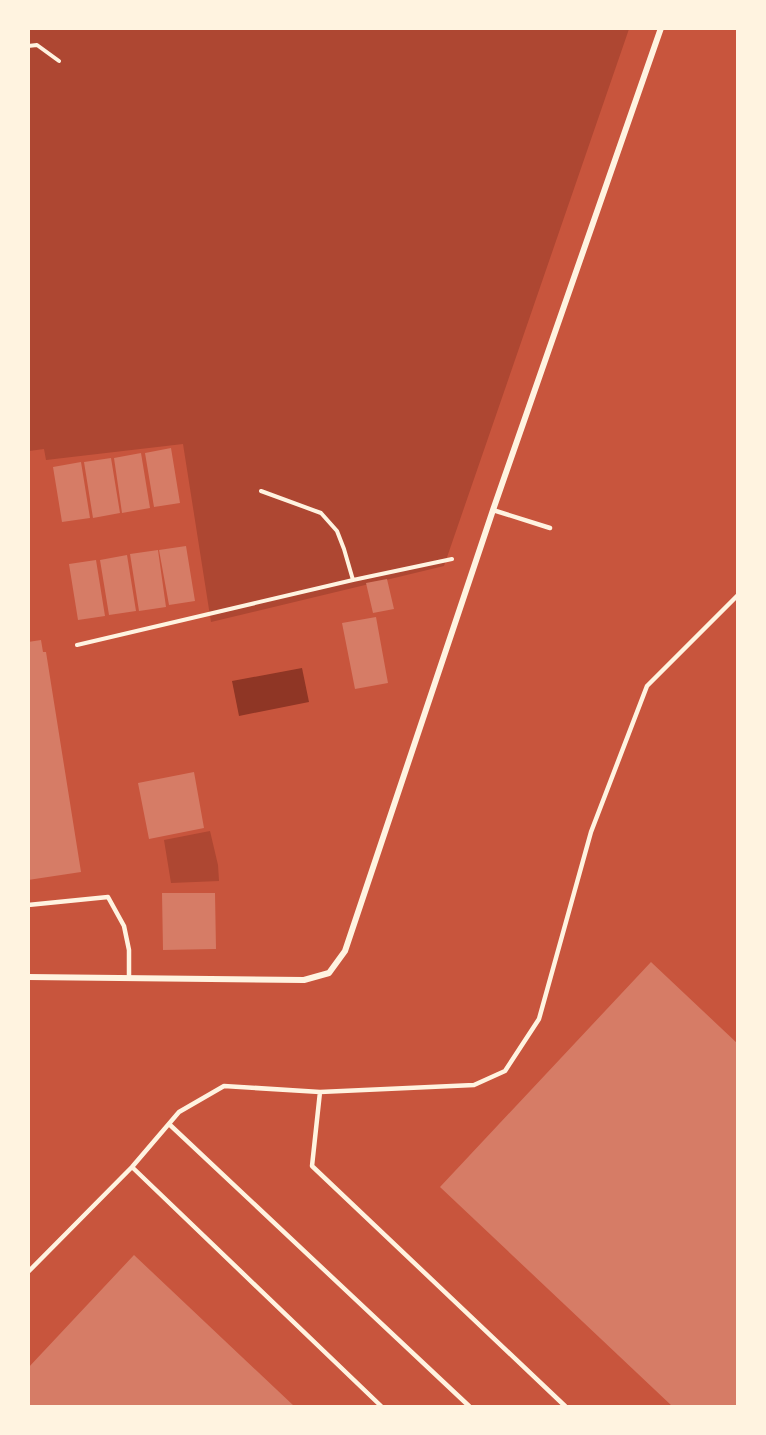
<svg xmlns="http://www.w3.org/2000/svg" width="766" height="1435" viewBox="0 0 766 1435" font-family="Roboto,sans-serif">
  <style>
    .green { fill: #ae4732 }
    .water { fill: #8f3625 }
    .building { fill: #d67c66 }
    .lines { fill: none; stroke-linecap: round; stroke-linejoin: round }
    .path { stroke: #fff3e0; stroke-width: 4 }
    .service { stroke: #fff3e0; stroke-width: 4.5 }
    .minor { stroke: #fff3e0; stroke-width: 6 }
  </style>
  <rect width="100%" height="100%" fill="#c8553d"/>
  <path class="green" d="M29,29H629L444,566L211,622L183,444L46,460L44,449L29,451Z
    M210,831L218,865L219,881L171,883L164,840Z"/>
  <path class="water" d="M302,668L309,702L239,716L232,681Z"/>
  <path class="building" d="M171,448L180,503L154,507L145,453Z
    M141,453L150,508L122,513L114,458Z
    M111,458L120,513L93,518L84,462Z
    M81,462L90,518L62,522L53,467Z
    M186,546L195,601L169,605L159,550Z
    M158,550L166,607L139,611L130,554Z
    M127,555L136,611L109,615L100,560Z
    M96,560L105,616L78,620L69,564Z
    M387,579L394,609L373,613L366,583Z
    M376,617L388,683L355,689L342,623Z
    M41,640L43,652H46L81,872L28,880V642Z
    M194,772L204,828L149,839L138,783Z
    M162,893H215L216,949L163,950Z
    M651,962L738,1044V1406H672L440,1187Z
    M134,1255L294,1406H28V1368Z"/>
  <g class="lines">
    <path class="path" d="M28,46L37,45L59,61
      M261,491L321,513L337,531L344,549L353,580
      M77,645L353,580L452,559"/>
    <path class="service" d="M493,510L550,528
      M28,905L108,897L124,926L129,950V978
      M320,1092L312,1166L565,1406
      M169,1124L469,1406
      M132,1167L381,1406
      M28,1272L132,1167L179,1112L224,1086L320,1092L474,1085L505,1071L539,1019L591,832L647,686L738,595"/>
    <path class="minor" d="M28,977L304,980L329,973L345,951L493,510L661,28"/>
  </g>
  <rect width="766" height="1435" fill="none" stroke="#fff3e0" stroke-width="60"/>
</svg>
